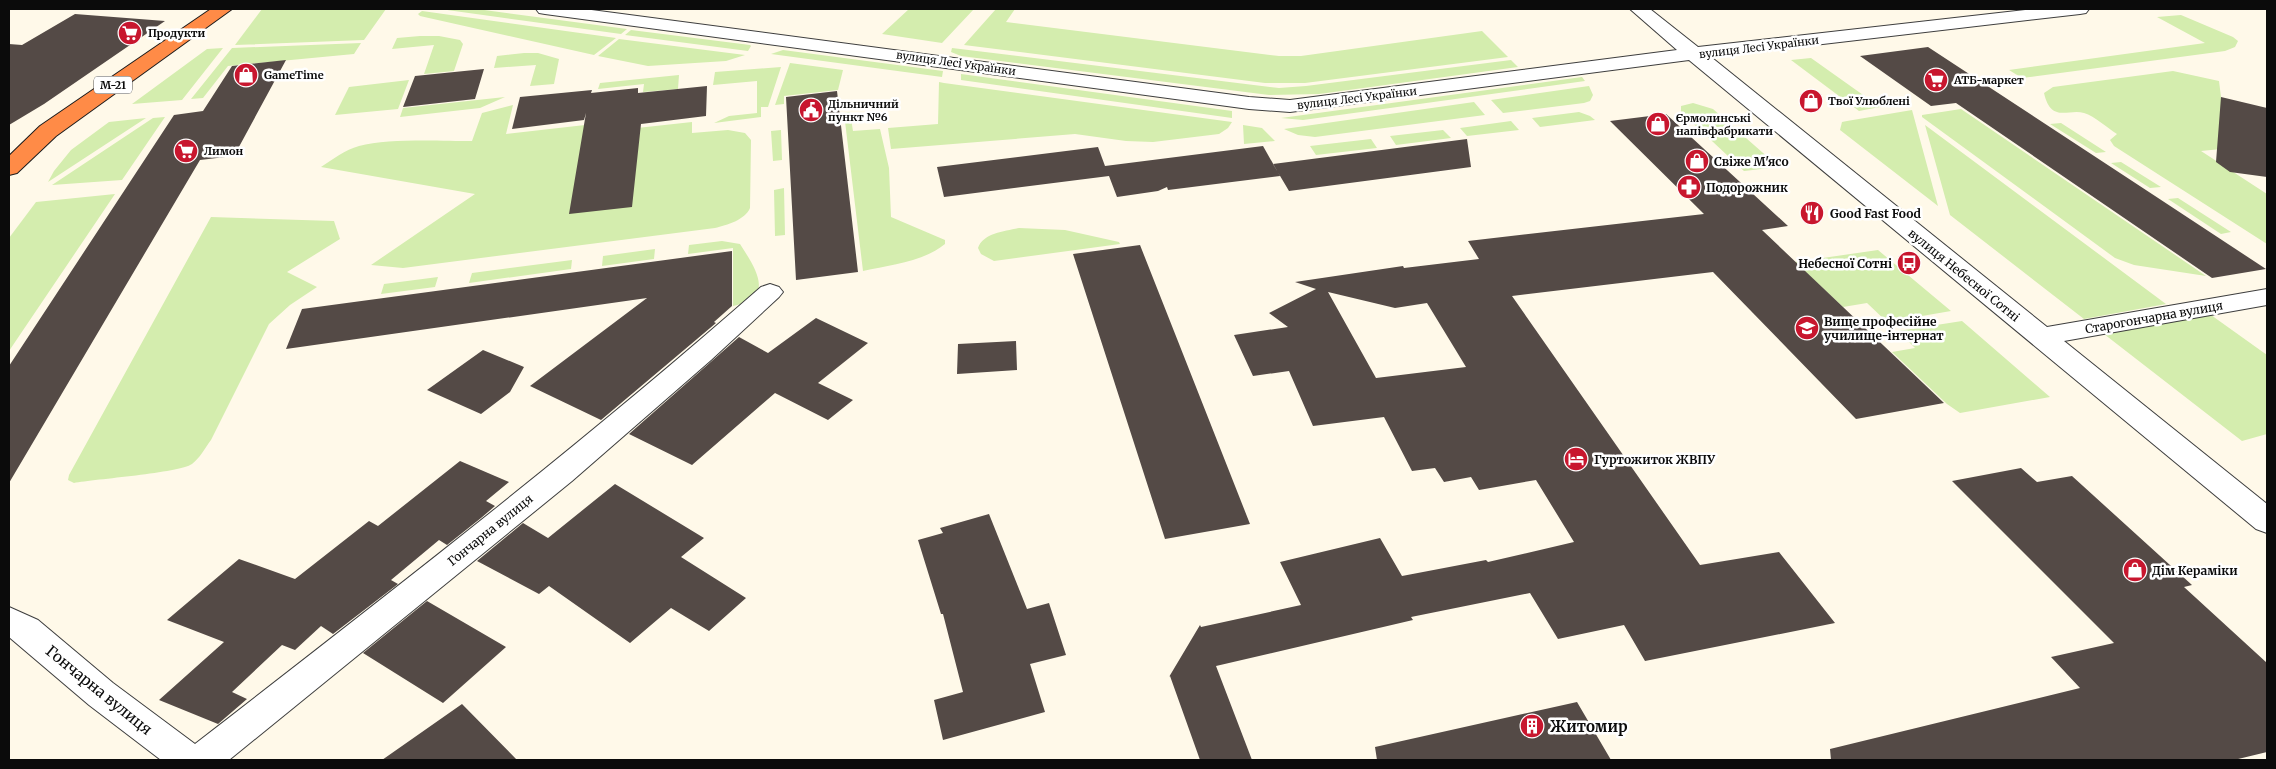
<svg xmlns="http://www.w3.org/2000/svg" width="2276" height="769" viewBox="0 0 2276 769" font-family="Merriweather,serif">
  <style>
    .green { fill: #d4edae }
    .building { fill: #544a46; fill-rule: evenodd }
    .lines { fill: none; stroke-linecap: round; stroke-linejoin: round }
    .minor-casing { stroke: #3e3e3e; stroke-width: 2 }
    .highway-casing { stroke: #1c1c1c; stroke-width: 2 }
    .minor { fill: #fff; fill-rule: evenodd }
    .highway { fill: #ff8b47; fill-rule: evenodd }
    .labels { text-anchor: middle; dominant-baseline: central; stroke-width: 5; stroke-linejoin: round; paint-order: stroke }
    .far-poi-label { font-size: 11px; font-weight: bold; fill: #0b0b0b; stroke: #fff; text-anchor: start }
    .far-street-label { font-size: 11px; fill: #0b0b0b; stroke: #fff }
    .shield { fill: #fff; stroke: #545454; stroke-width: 1 }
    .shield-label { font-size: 11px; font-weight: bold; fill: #0b0b0b }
    .poi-label { font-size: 12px; font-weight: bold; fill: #0b0b0b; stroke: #fff; text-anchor: start }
    .street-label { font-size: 12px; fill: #0b0b0b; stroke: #fff }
    .near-street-label { font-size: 15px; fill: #0b0b0b; stroke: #fff }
    .near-poi-label { font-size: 15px; font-weight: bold; fill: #0b0b0b; stroke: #fff; text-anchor: start }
  </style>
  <rect width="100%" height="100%" fill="#fff9e9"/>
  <path class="green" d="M262,9H386L364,40L235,45Z
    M440,9H477L627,29L621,34Z
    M909,9H974L942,43L882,34Z
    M996,9H1015L1006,22L1279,56H1301L1482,31L1508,57L1305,83H1265L964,45Z
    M422,11L616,38L594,55L420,16L418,14Z
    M2181,15L2233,37L2238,41L2235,47L2225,51L2022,78L2009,70L2205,43L2157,17Z
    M631,30L750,45L751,46L748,51L625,35Z
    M420,36H439L460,40L463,44L454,71L424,74L434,45L392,49L397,38Z
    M619,39L745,55L726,61L648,66L598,56Z
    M361,43L354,54L228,66L203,98L191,99L232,48Z
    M223,48L182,100L132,104L207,49Z
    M952,48L1279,88L1306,86L1511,60L1518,67L1319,94L1269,95L961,56L951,52Z
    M783,50L943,71L942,77L771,54Z
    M524,53H538L559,59L554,84L530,86L536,65L494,68L497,56Z
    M1811,58L1880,107L1859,111L1791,60Z
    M790,63L843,70L838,90L784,96V104L775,105Z
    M781,67L768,107H761V117L714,123L729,116L757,113V81L713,85L715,72Z
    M2173,71L2219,81L2221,97V149L2201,151L2267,194V244L2114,146L2110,140L2117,134C2107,128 2095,116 2084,113C2069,108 2051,124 2044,93L2053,87Z
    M961,74L1232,111V118L961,80Z
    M679,75L678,89L643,92L644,84L598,89L600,83Z
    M1582,77L1585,81L1303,120L1281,118Z
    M409,80L398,109L335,115L349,87Z
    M939,82L944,83L1232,122L1228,128L1219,134L1153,142L1126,141L1075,134L891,149L888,128L938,124Z
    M1589,86L1593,95L1590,101L1584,103L1503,113L1491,100Z
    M505,97L480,108L400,117L403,108Z
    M1474,102L1485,115L1315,137L1298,135L1284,129Z
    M1693,103L1713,109L1779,167L1744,171L1681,112V106Z
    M513,105L506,134L629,120L628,129L692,122V133L728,130L745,133L751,140L750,208C745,220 727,225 715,228L403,268L371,265L475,194L321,167C333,159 345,150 359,146C388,138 441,141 472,141L482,113Z
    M1961,109L2206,276L2134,265L2115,258L1922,117V115Z
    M1912,110L1938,206L1840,130L1842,122L1847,121Z
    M850,112L853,131L880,129L889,168L891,217L945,240V244C923,262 890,265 863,271L844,113Z
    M1579,112L1590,116L1595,120L1540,127L1532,118Z
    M165,117L122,180L52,185L153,118Z
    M146,118L48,182L54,171L71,150L109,122Z
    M1511,121L1519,130L1467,136L1460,128Z
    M2061,123L2106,152L2096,153L2050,124Z
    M1243,125L1262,128L1275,141L1244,144Z
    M1925,125L2166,304L2084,319L1950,215Z
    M781,130L782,160L773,161L771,131Z
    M1443,130L1451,138L1396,145L1390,136Z
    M1371,139L1377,148L1316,155L1310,146Z
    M2121,162L2161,187L2150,188L2111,163Z
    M784,188L785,235L775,236L774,190Z
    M115,194L9,351V238L36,202Z
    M2178,198L2231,232L2221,234L2168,199Z
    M211,217L334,221L340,239L287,272L317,287L290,305L269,324L211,440C205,448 200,458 192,464C179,473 95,479 74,483L68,480L69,475Z
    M1019,228L1065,230L1119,242L1120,244L994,261L981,254L978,248C983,233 1005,231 1019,228Z
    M722,241L740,244C756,269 776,298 733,306V248L688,254L689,245Z
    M655,249L654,259L602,266L603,256Z
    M1878,250L1951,311L1887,322L1867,303L1843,307L1795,262Z
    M572,260L571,269L469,283L472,273Z
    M438,277L435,287L381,294L384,284Z
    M2211,315L2267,355V434L2242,441L2104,334Z
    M1962,321L2050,397L1960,413L1947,404L1892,352L1915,348L1898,331Z"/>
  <path class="building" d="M75,14L165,21L44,104L9,125V44L22,45Z
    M1928,47L2152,194L2266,269L2212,278L1956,103L1931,106L1860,56Z
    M286,60L234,156L200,160L9,483V366L174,115L203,111L232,66Z
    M484,69L475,99L403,107L415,76Z
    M707,86L706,116L641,124L632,207L569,214L586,113L584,120L512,129L520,97L592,90L591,93L638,88V93Z
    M837,91L858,272L796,280L786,97Z
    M2221,97L2267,108V177L2230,172L2216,162Z
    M1666,114L1788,226L1762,230L1944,403L1856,419L1713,272L1512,296L1700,565L1779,552L1835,623L1645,661L1624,625L1558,639L1530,593L1411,617L1413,620L1216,666L1252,760H1200L1170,676L1169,677L1200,625L1201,627L1301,605L1280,562L1380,538L1402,576L1486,560L1488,562L1574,542L1536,480L1479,490L1471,477L1444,482L1435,468L1412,471L1384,417L1313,426L1289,371L1253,376L1234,335L1288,327L1269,313L1316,289L1295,282L1403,266L1404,268L1479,259L1468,241L1704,214L1610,121ZM1328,292L1395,308L1427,303L1466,367L1376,378Z
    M1467,139L1471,167L1289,191L1273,164Z
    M1263,146L1280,176L1168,190L1167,187L1158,191L1117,197L1109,176L944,197L937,167L1098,147L1105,166Z
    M1140,245L1183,354L1250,524L1165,539L1073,254Z
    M732,251V306L714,322L716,323L601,420L530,386L647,298L286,349L302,309Z
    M816,318L868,343L818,383L853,400L828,420L775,393L692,465L629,434L739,337L768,353Z
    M1016,341L1017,370L957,374L958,344Z
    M483,350L524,367L510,392L481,414L427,390Z
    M460,461L509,482L486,501L495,506L481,518L447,545L439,540L391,580L398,584L333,634L321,626L295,650L282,645L232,692L247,699L218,724L159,700L224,642L167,620L239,559L295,579L369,521L378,526Z
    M2021,468L2037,482L2072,476L2192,585L2184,587L2267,663V752L2234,760H1831L1830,749L2080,688L2051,657L2114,643L1952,481Z
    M615,484L704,538L681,557L746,598L709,631L671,608L630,643L549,586L539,594L477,561L523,523L548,538Z
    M989,514L1027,609L1049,603L1066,655L1030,664L1045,712L943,740L934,700L963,692L943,614H941L918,540L943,533L940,528Z
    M427,601L506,647L443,703L363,653Z
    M1577,702L1611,760H1377L1375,747Z
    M462,704L517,760H382Z"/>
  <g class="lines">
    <g class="minor-casing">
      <path id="minor" d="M536,9H584L1249,97L1290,100L1677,50L1630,9H1650L1698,47L2034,9H2089L2086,13L2080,14L1711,57L2047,327L2267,289V305L2064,341L2267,504V533L2256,529L1689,60L1290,112L1249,109L545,14L539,13Z
        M770,284L779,287L783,292L779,297L711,360L572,481L229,760H161L89,705L9,637V607L38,620L113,683L195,744C387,595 579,447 761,287Z"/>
    </g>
    <g class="highway-casing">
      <path id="highway" d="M211,9H232L56,136L17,173L9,175V156L40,126Z"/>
    </g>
    <use href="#minor" class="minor"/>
    <use href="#highway" class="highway"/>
  </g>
  <defs>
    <g id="supermarket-disc" transform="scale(1.25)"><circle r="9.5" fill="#c8162e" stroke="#fff"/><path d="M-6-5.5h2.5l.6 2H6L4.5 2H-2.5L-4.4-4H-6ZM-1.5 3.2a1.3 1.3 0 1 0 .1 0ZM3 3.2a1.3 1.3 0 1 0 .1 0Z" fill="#fff"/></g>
    <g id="shop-disc" transform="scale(1.25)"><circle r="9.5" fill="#c8162e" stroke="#fff"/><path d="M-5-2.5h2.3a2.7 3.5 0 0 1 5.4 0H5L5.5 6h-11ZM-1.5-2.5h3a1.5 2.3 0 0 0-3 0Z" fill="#fff"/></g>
    <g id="civic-disc" transform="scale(1.25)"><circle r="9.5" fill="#c8162e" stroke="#fff"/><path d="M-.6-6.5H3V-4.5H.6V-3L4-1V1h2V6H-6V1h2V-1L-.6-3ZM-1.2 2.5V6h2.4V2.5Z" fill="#fff"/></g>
    <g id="pharmacy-disc" transform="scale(1.25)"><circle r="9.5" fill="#c8162e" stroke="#fff"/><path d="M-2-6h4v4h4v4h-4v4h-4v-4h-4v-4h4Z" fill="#fff"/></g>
    <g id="restaurant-disc" transform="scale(1.25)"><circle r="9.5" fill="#c8162e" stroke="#fff"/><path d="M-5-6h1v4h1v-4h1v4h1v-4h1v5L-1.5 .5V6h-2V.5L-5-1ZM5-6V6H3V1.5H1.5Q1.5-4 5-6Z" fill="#fff"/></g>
    <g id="bus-disc" transform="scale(1.25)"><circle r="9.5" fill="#c8162e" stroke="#fff"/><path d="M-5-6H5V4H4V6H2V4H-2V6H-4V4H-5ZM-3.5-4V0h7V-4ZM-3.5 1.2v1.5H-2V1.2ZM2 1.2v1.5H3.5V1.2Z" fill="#fff"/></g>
    <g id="school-disc" transform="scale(1.25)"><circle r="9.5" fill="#c8162e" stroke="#fff"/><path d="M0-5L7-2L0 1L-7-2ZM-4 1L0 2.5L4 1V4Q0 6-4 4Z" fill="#fff"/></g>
    <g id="hotel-disc" transform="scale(1.25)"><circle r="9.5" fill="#c8162e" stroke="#fff"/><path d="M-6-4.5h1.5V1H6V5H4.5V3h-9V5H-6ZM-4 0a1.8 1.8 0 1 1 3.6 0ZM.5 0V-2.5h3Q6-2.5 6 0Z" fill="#fff"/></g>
    <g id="building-disc" transform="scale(1.25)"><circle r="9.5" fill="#c8162e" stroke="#fff"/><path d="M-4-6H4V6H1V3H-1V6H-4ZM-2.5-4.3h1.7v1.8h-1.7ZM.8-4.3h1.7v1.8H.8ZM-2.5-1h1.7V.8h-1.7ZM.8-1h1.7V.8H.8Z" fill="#fff"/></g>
  </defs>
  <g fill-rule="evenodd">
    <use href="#supermarket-disc" x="130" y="33"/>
    <use href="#shop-disc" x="246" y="75"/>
    <use href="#supermarket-disc" x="1936" y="80"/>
    <use href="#shop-disc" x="1811" y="101"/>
    <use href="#civic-disc" x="811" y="110"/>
    <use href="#shop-disc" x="1658" y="124"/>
    <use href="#supermarket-disc" x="186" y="151"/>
    <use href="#shop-disc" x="1697" y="161"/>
    <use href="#pharmacy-disc" x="1689" y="187"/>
    <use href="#restaurant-disc" x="1812" y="213"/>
    <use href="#bus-disc" x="1909" y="263"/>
    <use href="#school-disc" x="1807" y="328"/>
    <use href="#hotel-disc" x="1576" y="459"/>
    <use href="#shop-disc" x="2135" y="570"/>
    <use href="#building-disc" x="1532" y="726"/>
  </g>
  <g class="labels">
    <g class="far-poi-label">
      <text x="148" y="33">Продукти</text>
      <text x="264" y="75">GameTime</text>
      <text x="1954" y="80">АТБ-маркет</text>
      <text x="1828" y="101">Твої Улюблені</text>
      <text x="828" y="104">Дільничний<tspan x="828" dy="13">пункт №6</tspan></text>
      <text x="1676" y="118">Єрмолинські<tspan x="1676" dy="13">напівфабрикати</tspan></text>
      <text x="204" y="151">Лимон</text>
    </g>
    <g class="far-street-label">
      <text transform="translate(1759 47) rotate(-7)">вулиця Лесі Українки</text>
      <text transform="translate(956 63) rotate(8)">вулиця Лесі Українки</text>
      <text transform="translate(1357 98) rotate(-7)">вулиця Лесі Українки</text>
    </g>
    <rect class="shield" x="94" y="76.5" width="38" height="17" rx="4"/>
    <g class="shield-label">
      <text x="113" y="85">М-21</text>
    </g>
    <g class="poi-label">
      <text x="1714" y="161">Свіже М'ясо</text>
      <text x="1706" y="187">Подорожник</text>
      <text x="1830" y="213">Good Fast Food</text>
      <text x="1892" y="263" text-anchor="end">Небесної Сотні</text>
      <text x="1824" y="321">Вище професійне<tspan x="1824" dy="14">училище-інтернат</tspan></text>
      <text x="1594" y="459">Гуртожиток ЖВПУ</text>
      <text x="2152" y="570">Дім Кераміки</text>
    </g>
    <g class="street-label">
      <text transform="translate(1964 275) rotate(39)">вулиця Небесної Сотні</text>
      <text transform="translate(2154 317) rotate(-10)">Старогончарна вулиця</text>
      <text transform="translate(490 530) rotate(-39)">Гончарна вулиця</text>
    </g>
    <g class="near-street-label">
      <text transform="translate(99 690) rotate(39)">Гончарна вулиця</text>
    </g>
    <g class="near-poi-label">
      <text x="1550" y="726">Житомир</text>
    </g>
  </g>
  <rect width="2276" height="769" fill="none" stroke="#0b0b0b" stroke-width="20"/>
</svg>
